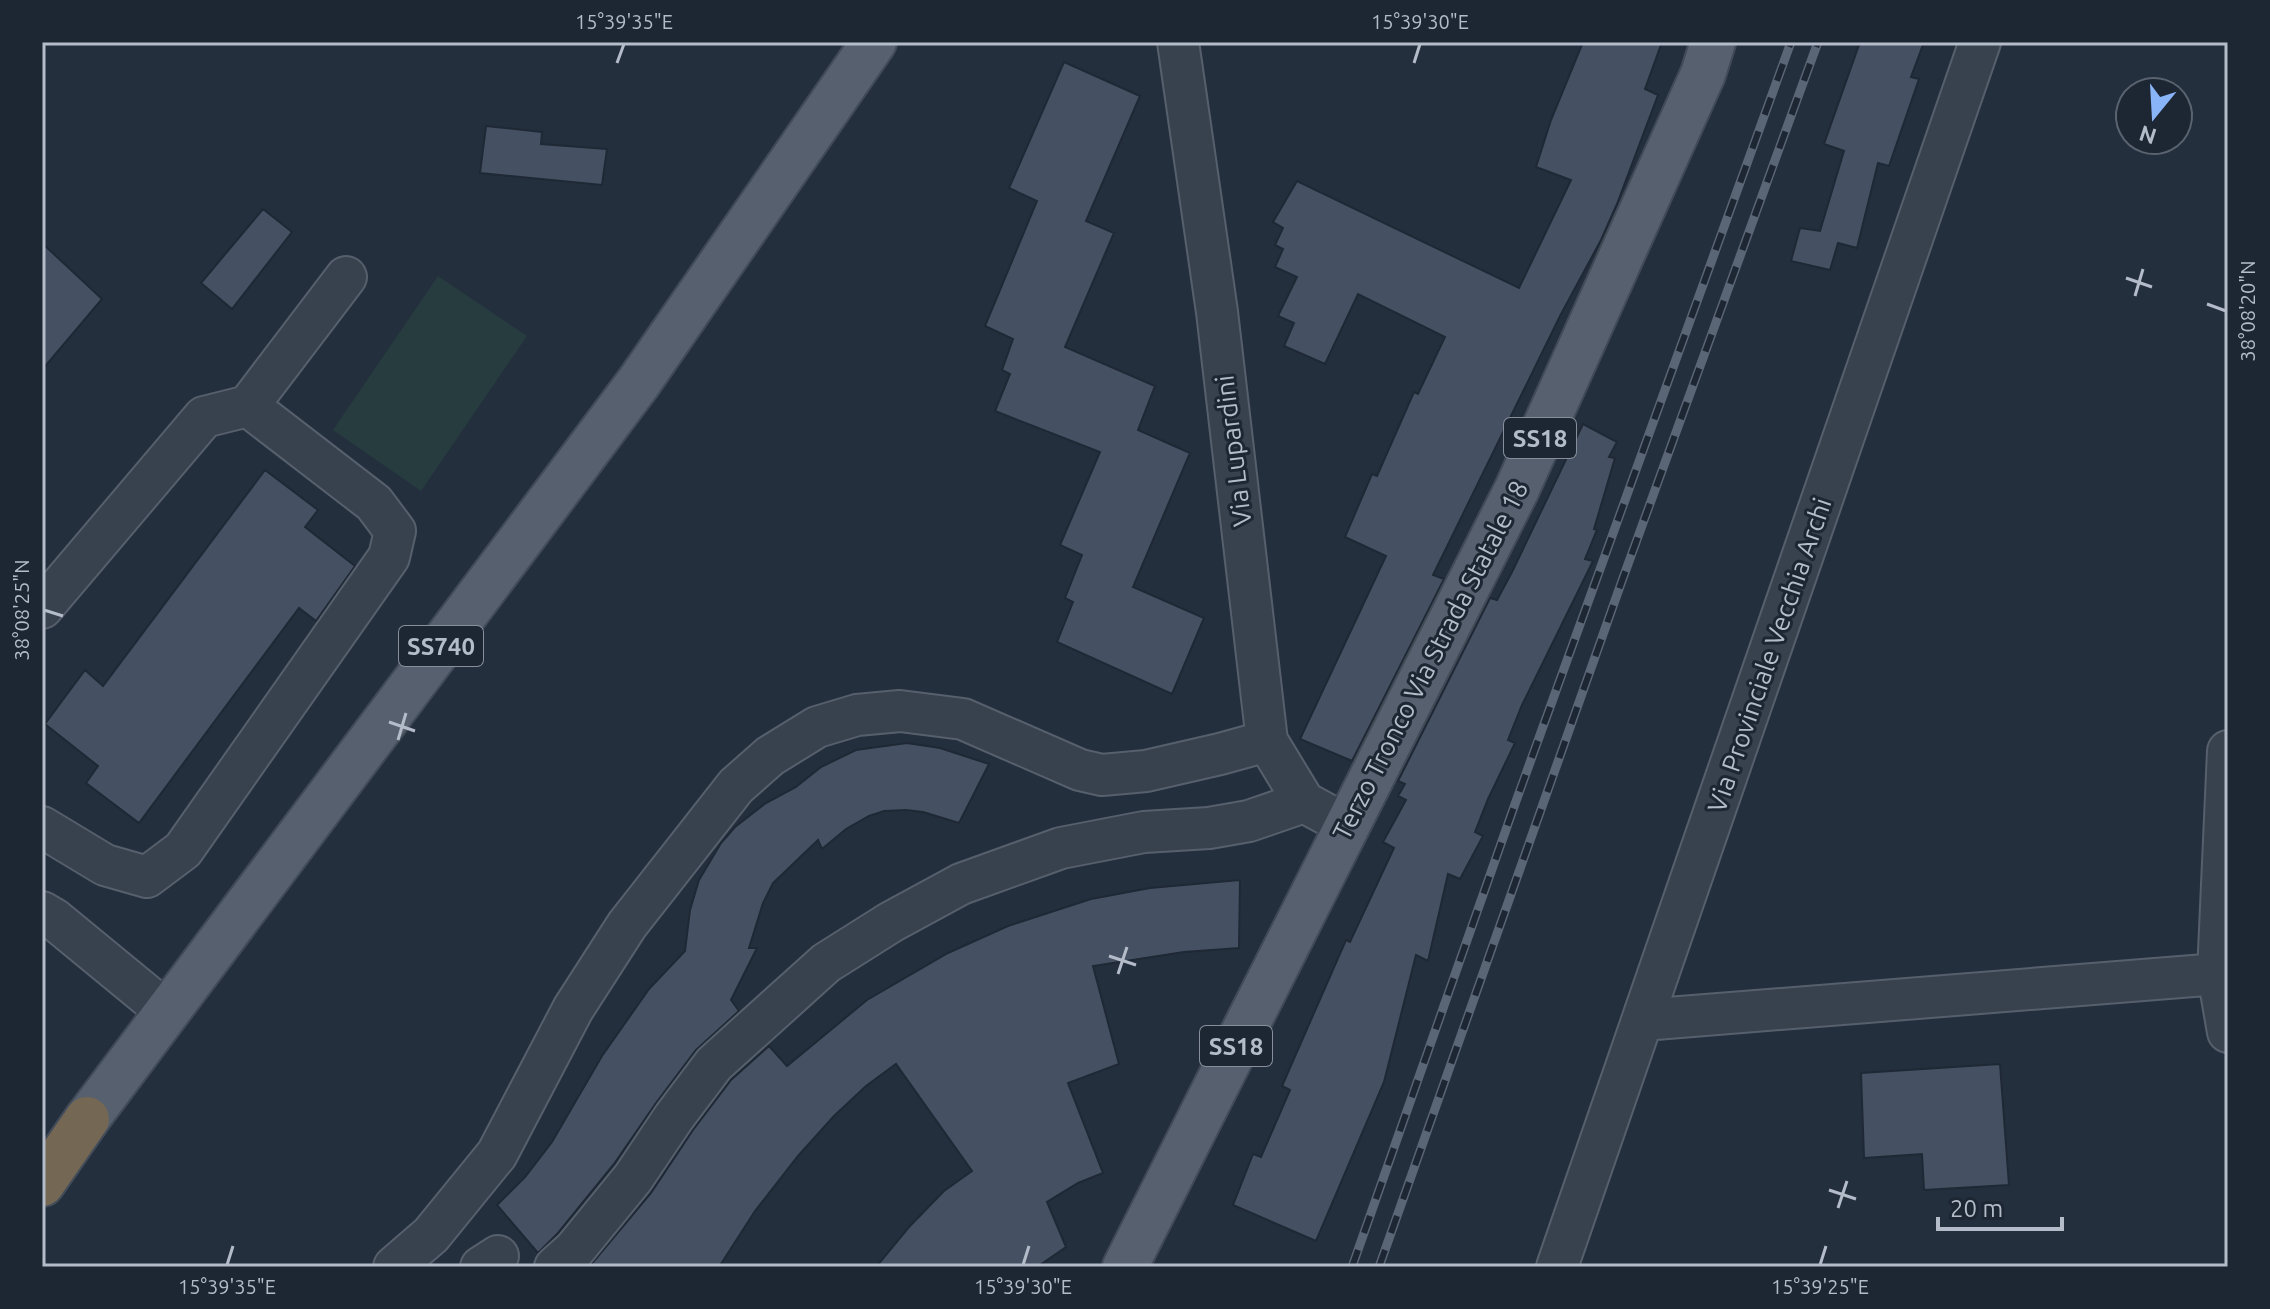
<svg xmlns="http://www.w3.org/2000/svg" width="2270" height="1309" viewBox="0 0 2270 1309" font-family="Ubuntu,sans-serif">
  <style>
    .green { fill: #263c3f }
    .building { fill: #455162; stroke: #1f2835; stroke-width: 2 }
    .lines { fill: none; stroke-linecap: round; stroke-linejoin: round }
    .minor-casing { stroke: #565f6c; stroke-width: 44 }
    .major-casing { stroke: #414a57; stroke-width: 48 }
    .highway-casing { stroke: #434c59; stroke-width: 48 }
    .minor { stroke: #38414e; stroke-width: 40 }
    .major { stroke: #56606e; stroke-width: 44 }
    .highway { stroke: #746855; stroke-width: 44 }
    .rail-casing { stroke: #5a6575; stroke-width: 9 }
    .rail { stroke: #1d2633; stroke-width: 6; stroke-dasharray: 18; stroke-linecap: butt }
    .ticks { fill: none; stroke: #b4bcc9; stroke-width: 3 }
    .labels { text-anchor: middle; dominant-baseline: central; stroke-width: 6; stroke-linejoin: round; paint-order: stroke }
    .shield { fill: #1d2633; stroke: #878f9c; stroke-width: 2 }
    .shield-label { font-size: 24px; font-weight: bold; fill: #b4bcc9 }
    .street-label { font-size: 26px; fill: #b4bcc9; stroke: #1d2633 }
    .neatline { fill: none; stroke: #b4bcc9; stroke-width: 3 }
    .ticks-label { font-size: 20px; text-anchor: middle; fill: #b4bcc9 }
  </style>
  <rect width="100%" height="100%" fill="#242f3e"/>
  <path class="green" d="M438,276L527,336L421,491L333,430Z"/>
  <path class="building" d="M1583,42H1662L1645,89L1658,95L1617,204L1601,240L1560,316L1433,575L1444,579L1352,761L1300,739L1386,556L1345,537L1372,474L1377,476L1414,392L1418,394L1445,337L1358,294L1325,364L1284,346L1294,323L1278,316L1297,277L1275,267L1283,249L1275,245L1283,228L1273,222L1297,181L1519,288L1571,180L1536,167L1551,120Z
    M1860,42H1924L1911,77L1919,79L1889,166L1878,163L1857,248L1838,243L1830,270L1791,261L1800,228L1820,231L1844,151L1824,144Z
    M1064,62L1140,96L1086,221L1114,233L1065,347L1155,386L1138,430L1190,453L1133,587L1204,618L1172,694L1057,642L1073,602L1065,598L1082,555L1060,545L1100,452L995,411L1010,374L1002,370L1013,339L985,326L1037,201L1009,188Z
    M486,126L542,132L541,144L607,149L602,185L480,173Z
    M263,209L292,232L232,309L201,283Z
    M42,243L102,299L42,370Z
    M1583,424L1617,442L1609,457L1615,458L1594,529L1597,530L1585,559L1593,561L1522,705L1508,740L1515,743L1488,799L1475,832L1483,836L1460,879L1448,874L1428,961L1416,955L1384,1082L1316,1241L1233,1205L1253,1154L1261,1157L1290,1090L1282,1086L1346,940L1350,942L1394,848L1383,842L1406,800L1398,796L1405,784L1398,781L1490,598L1497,600L1512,572Z
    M265,470L318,510L305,527L355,566L316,621L299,608L139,823L86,783L98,766L45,724L85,670L103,686Z
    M907,743L940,748L989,764L959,823L923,812L906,810L884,811L869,816L846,829L822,849L818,840L773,883L763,903L749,948H757L731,1000L739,1011L696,1050L656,1103L614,1164L558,1233L538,1253L497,1205L525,1177L552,1142L602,1056L649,989L685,951L690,910L699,880L721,843L735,827L766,803L796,787L821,767L856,750Z
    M1240,880L1239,948L1184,952L1093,966L1119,1064L1068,1083L1103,1173L1078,1183L1047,1202L1066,1247L1037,1267H876L909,1227L944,1191L972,1171L896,1064L866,1086L834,1116L798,1156L755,1211L719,1267H589L651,1193L693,1130L731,1080L769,1046L787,1066L867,1000L948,953L1008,926L1091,899L1150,888Z
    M2000,1064L2009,1185L1924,1190L1922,1154L1864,1158L1861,1073Z"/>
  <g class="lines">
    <g class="minor-casing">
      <path id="minor" d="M1178,42L1217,312L1267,741L1304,802L1326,814
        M42,608L204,417L248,406L346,277
        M2228,751L2218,974L2228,1032
        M42,827L105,865L147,877L183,850L389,557L395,531L374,503L248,406
        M42,912L54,919L167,1012
        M1643,1020L2218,974
        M394,1267L431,1235L497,1154L573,1009L627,925L736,786L770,756L817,727L857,715L900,711L963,719L1080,770L1102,775L1146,771L1220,754L1267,741
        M481,1267L498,1256
        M555,1267L575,1249L633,1178L674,1117L714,1064L826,963L891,922L961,884L1061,848L1144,832L1209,828L1249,821L1304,802
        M1557,1267L1980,42"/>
    </g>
    <g class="major-casing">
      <path id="major" d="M87,1119L639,382L874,42
        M1125,1267L1517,489L1703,74L1713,42"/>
    </g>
    <g class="highway-casing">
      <path id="highway" d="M42,1184L87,1119"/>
    </g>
    <use href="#minor" class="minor"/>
    <use href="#major" class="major"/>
    <use href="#highway" class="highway"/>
    <g class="rail-casing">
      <path id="rail" d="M1352,1267L1515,804L1791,42
        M1379,1267L1623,578L1818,42"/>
    </g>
    <use href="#rail" class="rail"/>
  </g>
  <path class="ticks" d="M617,63L624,44M1414,63L1420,44M2126,278L2152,287M2135,296L2143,269M2207,304L2226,311M44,610L63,616M389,722L415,731M398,740L406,713M1109,956L1136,965M1118,974L1127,947M1829,1190L1856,1199M1838,1208L1847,1181M227,1265L233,1246M1023,1265L1029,1246M1820,1265L1826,1246"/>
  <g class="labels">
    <g class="shield">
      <rect x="1504" y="418" width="72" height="40" rx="6"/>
      <rect x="399" y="626" width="84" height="40" rx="6"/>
      <rect x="1200" y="1026" width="72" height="40" rx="6"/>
    </g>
    <g class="shield-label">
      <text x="1540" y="438">SS18</text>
      <text x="441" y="646">SS740</text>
      <text x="1236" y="1046">SS18</text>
    </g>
    <g class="street-label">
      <text transform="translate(1233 451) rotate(-97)">Via Lupardini</text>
      <text transform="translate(1769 655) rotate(-71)">Via Provinciale Vecchia Archi</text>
      <text transform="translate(1430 660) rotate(-63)">Terzo Tronco Via Strada Statale 18</text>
    </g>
  </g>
  <rect width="2270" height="1309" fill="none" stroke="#1d2633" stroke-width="88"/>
  <g transform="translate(2154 116) rotate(198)"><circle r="38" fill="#1d2633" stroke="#59626f" stroke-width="2"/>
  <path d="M0-6L14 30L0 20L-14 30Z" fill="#8ab4f8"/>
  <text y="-12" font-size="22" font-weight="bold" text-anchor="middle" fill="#b4bcc9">N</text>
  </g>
  <path d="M1938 1217v12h124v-12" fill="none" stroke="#b4bcc9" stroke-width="4"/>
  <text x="1950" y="1217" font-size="24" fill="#b4bcc9" stroke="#1d2633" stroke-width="6" paint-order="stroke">20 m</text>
  <rect x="44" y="44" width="2182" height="1221" class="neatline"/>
  <g class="ticks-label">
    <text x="624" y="29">15°39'35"E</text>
    <text x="1420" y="29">15°39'30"E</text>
    <text transform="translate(2248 311) rotate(-90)" y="7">38°08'20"N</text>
    <text transform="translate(22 610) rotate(-90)" y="7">38°08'25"N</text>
    <text x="227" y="1294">15°39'35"E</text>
    <text x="1023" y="1294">15°39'30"E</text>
    <text x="1820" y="1294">15°39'25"E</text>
  </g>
</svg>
